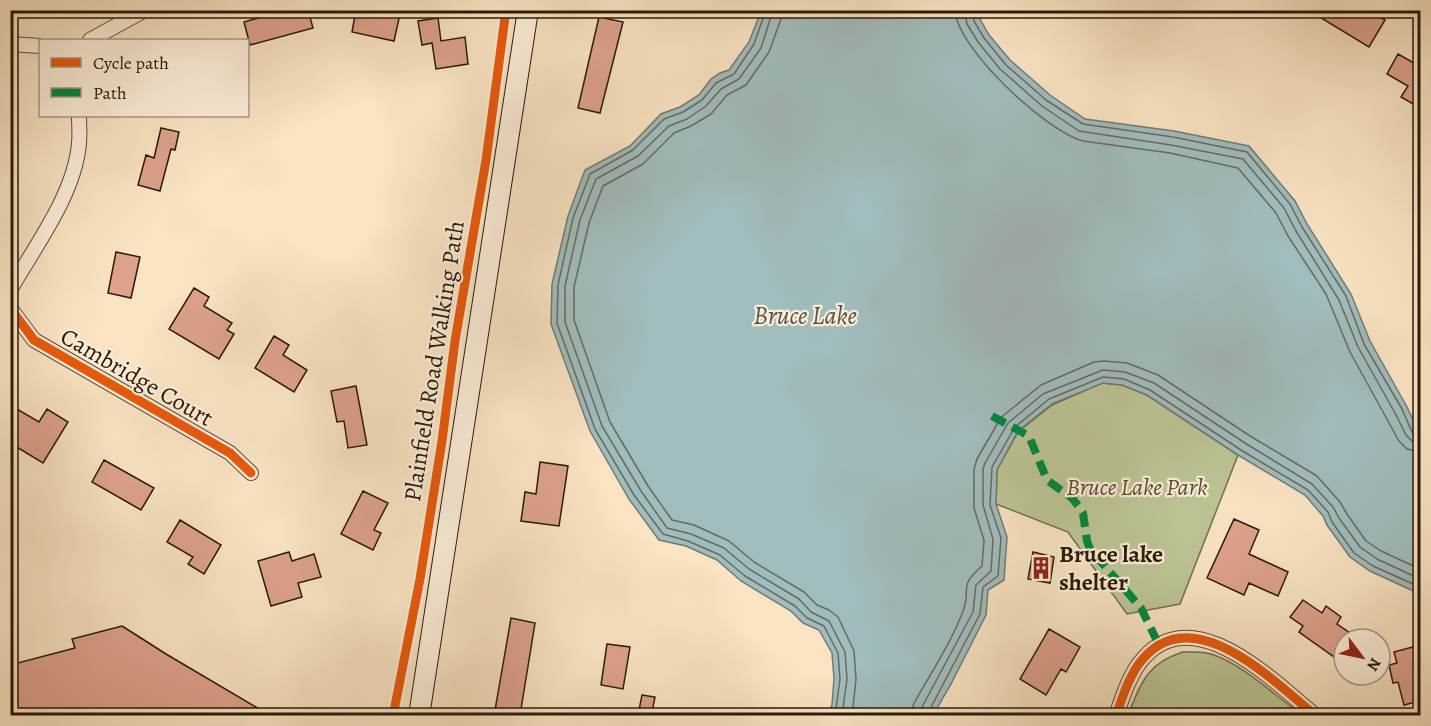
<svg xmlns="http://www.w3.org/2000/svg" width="1431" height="726" viewBox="0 0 1431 726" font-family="Alegreya,serif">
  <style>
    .green { fill: #bcc494; stroke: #726f4e; stroke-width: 1.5 }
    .water { fill: #a1bcbd; stroke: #717b74; stroke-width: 1.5 }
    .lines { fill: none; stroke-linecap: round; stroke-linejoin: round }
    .shore { stroke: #656b62; stroke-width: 1.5 }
    .building { fill: #dda18c; stroke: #291a07; stroke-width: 1.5 }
    .minor-casing { stroke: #5d4c36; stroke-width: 16 }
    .secondary-casing { stroke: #291a07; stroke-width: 22 }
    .minor { stroke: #fbedd8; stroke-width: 14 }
    .secondary { stroke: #fbedd8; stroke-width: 20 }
    .quiet { stroke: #00873e; stroke-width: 8; stroke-dasharray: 15 8; stroke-linecap: butt }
    .cycleway-casing { stroke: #fbedd8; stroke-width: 13 }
    .cycleway { stroke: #e8590c; stroke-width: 9 }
    .labels { text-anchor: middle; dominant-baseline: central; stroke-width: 4.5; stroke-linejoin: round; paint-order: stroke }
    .street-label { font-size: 24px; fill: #291a07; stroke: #fbedd8 }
    .park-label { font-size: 24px; font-style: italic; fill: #554d31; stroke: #fbedd8 }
    .poi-label { font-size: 24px; font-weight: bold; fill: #291a07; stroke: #fbedd8; text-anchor: start }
    .water-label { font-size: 26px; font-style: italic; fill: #535347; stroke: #fbedd8 }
  </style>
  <rect width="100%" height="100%" fill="#f9e3c3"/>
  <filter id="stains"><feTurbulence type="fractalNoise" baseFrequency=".00333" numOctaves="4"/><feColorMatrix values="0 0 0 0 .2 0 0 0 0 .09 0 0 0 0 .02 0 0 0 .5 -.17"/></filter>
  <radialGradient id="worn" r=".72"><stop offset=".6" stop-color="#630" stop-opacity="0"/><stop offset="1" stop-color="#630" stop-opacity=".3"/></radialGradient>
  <path class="green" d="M1102,383L1122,385L1147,395L1238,455L1180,604L1127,614L1068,532L996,504L997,470L1018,432L1052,405Z
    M1183,652C1193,652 1202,651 1211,654C1243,664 1275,696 1302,715H1128C1141,683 1147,663 1183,652Z"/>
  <path class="water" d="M761,11H977L980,19L989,35L1010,60L1050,95L1085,119L1174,131L1249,146L1295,201L1307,224L1351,294L1370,341L1407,407L1420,435V594L1370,571L1350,557L1327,525L1323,516L1305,495L1238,455L1147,395L1122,385L1103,383L1052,404L1018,431L997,470L996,504L1007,537L1004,580L988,590L986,615L951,684L933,715H828L832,705L834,678L832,653L819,630L803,623L791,611L741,581L717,560L686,546L659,540L629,499L590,431L551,324L552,284L568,216L585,170L630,146L661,114L680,107L699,95L711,79L720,73L729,70L749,42Z"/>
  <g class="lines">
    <path class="shore" d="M766,10L754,44L734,74L716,83L702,100L683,112L664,119L633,150L590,174L573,218L558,285L557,323L595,429L634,495L663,534L688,541L720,555L745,576L795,606L807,618L824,626L838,653L840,679L835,716
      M773,10L761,48L739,79L721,89L706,106L687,119L669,126L638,156L596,179L580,220L565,286V322L602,426L641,491L667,528L691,534L724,548L749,569L799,599L811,612L829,621L845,652L847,679L842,716
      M783,10L781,19L769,52L746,85L727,95L711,114L691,126L674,133L643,164L603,186L589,223L574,287V320L610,422L648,486L672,520L694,525L729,541L754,562L804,592L817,605L829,610L838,617L854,651L856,679L852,716
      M955,10C957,49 1047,132 1083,141L1170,153L1238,168L1276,213L1288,236L1326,294L1350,352L1399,441L1407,449L1420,452
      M964,10L967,24L978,42L1000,69L1042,106L1079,131L1171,145L1243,159L1284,208L1296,231L1339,300L1358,347L1395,413L1406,435L1412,441L1420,443
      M972,10L974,21L984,38L1006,65L1046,100L1083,124L1173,137L1247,152L1290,204L1302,227L1346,296L1364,344L1402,409L1412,432L1416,435L1420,436
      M911,716L914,703C931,673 951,643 963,611C972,587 957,588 982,566L984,540L974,508V469L977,459L999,421L1004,415L1041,385L1094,362L1104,361L1127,363L1158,375L1250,436L1317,476L1340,502L1347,514L1366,541L1381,551L1420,569
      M920,716L922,707L973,612L976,585L991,571L993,539L983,505V469L985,463L1008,423L1043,394L1103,370L1125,372L1154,383L1245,443L1312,484L1333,507L1339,518L1360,547L1377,559L1420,579
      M928,716L929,711L980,614L983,587L998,576L1001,538L990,505L992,467L1015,427L1049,399L1103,377L1124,379L1150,390L1241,450L1308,490L1328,512L1332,522L1354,553L1373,566L1420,587"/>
  </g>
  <path class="building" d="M286,10H308L313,28L250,45L244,22Z
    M356,10H383L400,14L394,41L352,32Z
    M1308,10H1369L1385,20L1369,47Z
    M599,17L623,22L600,113L578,108Z
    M438,18L441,41L465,37L468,64L436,69L432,43L422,45L418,21Z
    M1398,54L1419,66L1420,63V108L1401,97L1408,86L1387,74Z
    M161,128L179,132L175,150L171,149L160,191L138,185L146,155L154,158Z
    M116,252L140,257L131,298L108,293Z
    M194,288L209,297L204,306L232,323L227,330L234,334L219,359L169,329Z
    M274,336L289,345L283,355L307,370L294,392L255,368Z
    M356,386L367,445L348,448L344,421L337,422L331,391Z
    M10,405L39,422L47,409L68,422L43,463L10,443Z
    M104,460L154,488L141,510L92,482Z
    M540,462L568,466L559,526L521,521L525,492L536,494Z
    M363,491L388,503L374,530L381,533L373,550L341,534Z
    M1234,519L1259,530L1249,554L1288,572L1278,596L1249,583L1244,595L1207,578Z
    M180,520L221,545L204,574L188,564L193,557L167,542Z
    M289,552L292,561L314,554L321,577L298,583L302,597L271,606L258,561Z
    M1033,552L1054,557L1050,583L1028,579Z
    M1303,600L1322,613L1326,606L1341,617L1337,624L1359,639H1344V664L1299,632L1303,626L1290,617Z
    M511,618L535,623L522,703L520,716H494Z
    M122,626L166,654L271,716H10V665L75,648L72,639Z
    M1049,629L1080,647L1066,672L1061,669L1046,695L1020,679Z
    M607,644L630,647L623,689L601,685Z
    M1420,645V701L1404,705L1398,682L1393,683L1389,665L1397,663L1394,652Z
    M642,695L655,697L652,712L639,710Z"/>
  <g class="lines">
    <g class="minor-casing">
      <path id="minor" d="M90,40L145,10
        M10,44L40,46
        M10,290C35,246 75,194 79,143C80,134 79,125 79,116
        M10,308L34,340L230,453L251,473
        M1116,716C1122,698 1128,680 1138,665C1189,594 1272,680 1316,716"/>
    </g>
    <g class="secondary-casing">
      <path id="secondary" d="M419,716L528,10"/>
    </g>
    <use href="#minor" class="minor"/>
    <use href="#secondary" class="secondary"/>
    <path class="quiet" d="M992,416L1029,436L1047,480L1072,498L1079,507L1083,513L1087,541L1090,549L1141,608L1159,645"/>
    <g class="cycleway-casing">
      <path id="cycleway" d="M10,308L34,340L230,453L251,473
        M393,716L420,579L442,441L455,341L486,160L506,10
        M1116,716C1122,698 1128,680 1138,665C1189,594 1272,680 1316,716"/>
    </g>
    <use href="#cycleway" class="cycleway"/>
  </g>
  <defs>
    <g id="building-bare" transform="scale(1.8)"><path d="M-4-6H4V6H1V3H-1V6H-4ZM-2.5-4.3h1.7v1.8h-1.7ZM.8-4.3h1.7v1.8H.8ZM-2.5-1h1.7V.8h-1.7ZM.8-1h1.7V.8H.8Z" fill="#8f2418" stroke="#fbedd8" stroke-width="2.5" paint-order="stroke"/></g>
  </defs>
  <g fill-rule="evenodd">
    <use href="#building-bare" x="1041" y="568"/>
  </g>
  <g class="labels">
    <g class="street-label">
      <text transform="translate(434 361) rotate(-81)">Plainfield Road Walking Path</text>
      <text transform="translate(137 377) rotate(30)">Cambridge Court</text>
    </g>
    <g class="park-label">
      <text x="1137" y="487">Bruce Lake Park</text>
    </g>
    <g class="poi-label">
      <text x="1059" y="554">Bruce lake<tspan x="1059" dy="28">shelter</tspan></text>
    </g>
    <g class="water-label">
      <text x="805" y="315">Bruce Lake</text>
    </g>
  </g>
  <rect width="1431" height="726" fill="none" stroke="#f9e3c3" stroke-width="36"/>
  <rect x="12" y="12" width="1407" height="702" fill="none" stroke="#291a07" stroke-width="3"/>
  <rect x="18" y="18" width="1395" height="690" fill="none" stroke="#291a07" stroke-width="1.5"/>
  <rect x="39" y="39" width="210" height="78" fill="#fbedd8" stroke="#a79984" stroke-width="1.5"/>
  <rect x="51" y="58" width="30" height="9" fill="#e8590c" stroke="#a79984" stroke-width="1.5"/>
  <text x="93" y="69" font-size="18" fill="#291a07">Cycle path</text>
  <rect x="51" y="88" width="30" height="9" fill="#00873e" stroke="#a79984" stroke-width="1.5"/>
  <text x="93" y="99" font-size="18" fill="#291a07">Path</text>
  <g transform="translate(1362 657) rotate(122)"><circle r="28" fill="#fbedd8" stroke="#a79984" stroke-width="1.5"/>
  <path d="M0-4.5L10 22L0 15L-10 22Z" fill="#8f2418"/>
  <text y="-9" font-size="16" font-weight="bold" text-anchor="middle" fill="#291a07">N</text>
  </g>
  <rect width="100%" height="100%" filter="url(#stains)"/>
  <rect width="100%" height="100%" fill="url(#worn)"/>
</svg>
